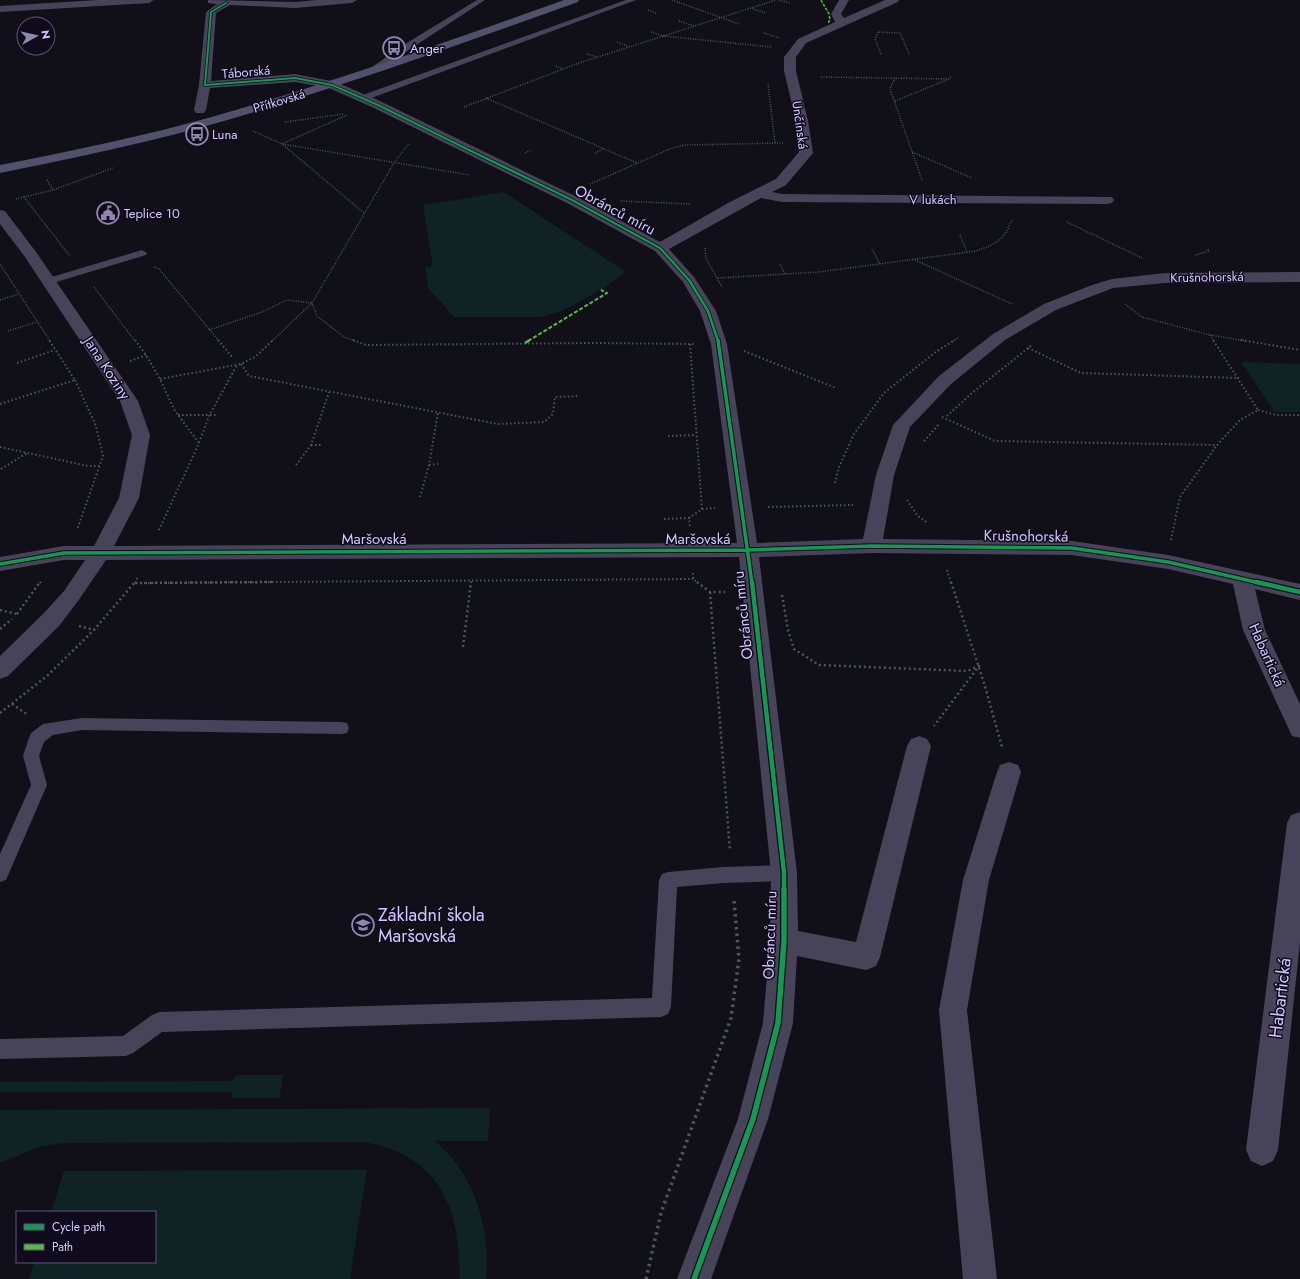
<svg xmlns="http://www.w3.org/2000/svg" width="1300" height="1279" viewBox="0 0 1300 1279" font-family="Jost,sans-serif">
  <style>
    .green { fill: #0f2224 }
    .lines { fill: none; stroke-linecap: round; stroke-linejoin: round }
    .path-far3 { stroke: #4b5764; stroke-width: 1.5; stroke-dasharray: 1 1.5; stroke-linecap: butt }
    .path-far2 { stroke: #4b5764; stroke-width: 2; stroke-dasharray: 1.5 2.5; stroke-linecap: butt }
    .path-far1 { stroke: #4b5764; stroke-width: 2.5; stroke-dasharray: 2 3; stroke-linecap: butt }
    .path { stroke: #4b5764; stroke-width: 3.5; stroke-dasharray: 2.5 4; stroke-linecap: butt }
    .lane { fill: #474459; fill-rule: evenodd }
    .street { fill: #474459; fill-rule: evenodd }
    .secondary { fill: #53506c; fill-rule: evenodd }
    .quiet-far2 { stroke: #58b947; stroke-width: 1.5; stroke-dasharray: 3 1.5; stroke-linecap: butt }
    .quiet-far1 { stroke: #58b947; stroke-width: 2; stroke-dasharray: 4 2; stroke-linecap: butt }
    .quiet { stroke: #58b947; stroke-width: 2.5; stroke-dasharray: 5 2.5; stroke-linecap: butt }
    .cycleway-far4-casing { stroke: #100b1c; stroke-width: 3.5 }
    .cycleway-far3-casing { stroke: #100b1c; stroke-width: 4 }
    .cycleway-far2-casing { stroke: #100b1c; stroke-width: 5.5 }
    .cycleway-far1-casing { stroke: #100b1c; stroke-width: 7 }
    .cycleway-casing { stroke: #100b1c; stroke-width: 8 }
    .cycleway-far4 { stroke: #139951; stroke-width: 2 }
    .cycleway-far3 { stroke: #139951; stroke-width: 2.5 }
    .cycleway-far2 { stroke: #139951; stroke-width: 3.5 }
    .cycleway-far1 { stroke: #139951; stroke-width: 4.5 }
    .cycleway { stroke: #139951; stroke-width: 5.5 }
    .labels { text-anchor: middle; dominant-baseline: central; stroke-width: 3; stroke-linejoin: round; paint-order: stroke }
    .far-poi-label { font-size: 13px; fill: #d3c8fe; stroke: #100b1c; text-anchor: start }
    .far-street-label { font-size: 13px; fill: #d3c8fe; stroke: #100b1c }
    .street-label { font-size: 15px; fill: #d3c8fe; stroke: #100b1c }
    .near-poi-label { font-size: 18px; fill: #d3c8fe; stroke: #100b1c; text-anchor: start }
    .near-street-label { font-size: 18px; fill: #d3c8fe; stroke: #100b1c }
  </style>
  <rect width="100%" height="100%" fill="#110f18"/>
  <path class="green" d="M504,192L626,272L601,290L562,311L541,317H454L428,288L425,267L433,266L423,205Z
    M1241,362L1300,364V412H1274Z
    M236,1075H284L279,1098H231L232,1092H0V1082L234,1081Z
    M490,1108L488,1141H435C441,1147 448,1153 453,1159C480,1194 490,1236 486,1279H459C462,1209 438,1154 363,1142L64,1143L42,1146L0,1163V1110Z
    M367,1170L350,1279H29L34,1262H155V1212H51L64,1171Z"/>
  <g class="lines">
    <path class="path-far3" d="M672,0L739,24
      M779,0L790,3
      M750,8L766,13
      M648,10L656,13
      M679,21L694,26
      M651,32L664,36L771,47
      M764,33L779,38
      M617,42L630,47
      M587,54L597,57
      M881,54L875,39L878,32L900,33L909,54
      M556,66L563,69
      M821,77L949,79
      M895,78L890,89L922,180
      M768,84L775,143
      M486,98L637,163
      M895,101L949,79L951,76
      M464,107L579,63L776,0
      M347,115L282,144L364,213
      M285,122L344,114
      M253,131L282,144L470,175
      M912,152L972,178
      M525,153L531,150
      M595,153L603,149
      M47,180L53,190L113,168
      M590,184L672,148L684,145L783,143
      M24,197L69,255
      M16,199L53,190
      M621,201L690,204
      M1067,222L1142,258
      M960,235L967,252
      M705,248L706,259L722,287
      M872,249L880,264
      M1196,255L1209,251L1207,248
      M915,260L1012,304
      M0,264L50,341
      M780,264L785,274
      M154,267L159,269L219,341
      M718,278L819,272L976,251C996,244 1005,240 1012,219
      M94,287L135,341
      M0,300L19,294
      M1125,304L1142,317L1210,335L1247,341
      M209,330L262,312L287,300L312,303L272,341
      M8,331L37,322
      M1210,335L1214,341
      M355,341L344,337L317,316L312,303L394,163L409,143
      M953,341L958,338"/>
    <path class="path-far2" d="M135,340L146,355L160,379L175,411L199,443
      M218,340L232,357
      M353,340L366,345L593,343L694,344
      M1241,340L1300,350
      M690,344L702,509L689,518L690,526
      M1028,348L1081,373L1239,378
      M744,351L836,388
      M130,361L146,355
      M17,363L55,350
      M241,364L249,376L498,424L544,422L553,414L555,397L580,396
      M160,379L241,364L255,357L273,340
      M75,380L96,426L103,456L77,530
      M0,404L75,380L49,340
      M1258,410L1276,415H1300
      M178,415H217
      M947,416L972,393L1032,345
      M942,417L995,441L1217,445L1240,420L1258,410L1213,340
      M668,436L696,435
      M924,441L939,424
      M311,445H323
      M0,447L88,466H100
      M296,465L311,445L329,392
      M429,465L438,464
      M1,469L27,453
      M835,483L839,467L854,434L884,393L937,351L955,340
      M420,497L429,465L438,412
      M907,500L917,515L926,522
      M768,507L853,505
      M702,509L715,508
      M664,519L689,518
      M159,530L199,443L209,416L237,365
      M1171,540L1180,497L1217,445
      M947,570L951,583
      M693,573V579L698,583
      M40,583L41,581
      M135,583L138,576
      M136,583L693,579
      M471,583V580"/>
    <path class="path-far1" d="M697,582L710,592H725
      M951,582L984,683L1002,747
      M135,583L275,582
      M710,592L730,851
      M782,595L788,630L794,649L819,665L967,671L979,666L934,726
      M0,610L17,614
      M17,614L40,582
      M79,626L94,630
      M0,629L12,619
      M463,647L471,582
      M12,704L28,715
      M0,713L47,676L94,630L135,582"/>
    <path class="path" d="M646,1279L661,1213L731,1018L739,959L734,900"/>
    <path class="lane" d="M477,0H485L372,74H366L365,72L402,46Z
      M626,0H636L366,100H360L359,98L360,96Z
      M142,250L147,253L146,255L53,283H45L44,281L45,279Z
      M82,718L341,722L347,723L349,728L347,733L341,734L82,730L53,735L44,742L39,756L47,785L6,880L0,882V854L31,785L23,756L29,738L31,733L43,724Z
      M784,865L790,867L793,873L790,879L784,881L723,883L677,887L671,1007L668,1014L661,1017L162,1032L133,1053L126,1056L0,1059V1039L123,1036L152,1015L159,1012L652,998L659,880L662,874L668,872L723,867Z"/>
    <path class="street" d="M98,0H154L149,3L0,12V6Z
      M208,0L295,2L317,0H357L352,3L295,8L230,5L216,13L211,81L295,74L336,82L382,102L577,197L660,242L728,203L776,179L799,152L796,121L784,71V57L798,39L835,22L831,14L839,0H849L841,14L844,18L885,0H899L898,2L806,43L796,57V71L808,121L813,153L786,185L772,192L782,194L1112,197L1114,200L1112,203L1107,204L782,202L761,198L669,249L694,277L716,311L727,344L757,543L863,539L876,475L893,425L939,376L993,334L1044,304L1092,285L1112,279L1165,273L1300,272V282L1165,283L1113,288L1056,310L1005,340L951,384L910,427L894,475L883,539L1072,541L1168,555L1300,584V600L1255,589L1265,630L1300,704V738L1292,736L1243,630L1233,584L1168,569L1072,555L872,553L759,557L797,873L798,931L856,942L907,746L911,739L919,736L927,739L931,746L880,957L876,966L866,970L797,956L793,1023L768,1119L711,1279H677L738,1119L763,1023L770,941L771,873L739,557L106,560L78,601L59,626L8,676L0,679V656L43,614L64,591L85,560H64L0,571V557L64,546H94L119,498L132,435L120,401L25,257L0,224V210L5,211L36,252L138,401L150,435L139,498L114,546L737,543L711,344L700,311L683,282L655,251L567,203L374,108L329,88L295,82L210,88L206,110L204,113H196L194,110L199,85L206,12L217,4L208,3Z
      M1009,762L1018,765L1021,772L989,880L967,1010L997,1279H963L939,1010L963,880L997,772L1000,765Z
      M1300,812V942L1278,1150L1273,1161L1262,1166L1251,1161L1246,1150L1287,823L1291,815Z"/>
    <path class="secondary" d="M564,0H579L578,2C461,44 344,86 224,121C150,142 75,158 0,173V165C72,151 144,136 215,116C333,82 449,41 564,0Z"/>
    <path class="quiet-far2" d="M821,0L829,14L830,20L828,23"/>
    <path class="quiet-far1" d="M528,341L607,293L601,290"/>
    <path class="quiet" d="M525,343L530,340"/>
    <g class="cycleway-far4-casing">
      <path id="cycleway-far4" d="M226,3L211,12L205,85L295,78L332,85L378,105L471,151"/>
    </g>
    <g class="cycleway-far3-casing">
      <path id="cycleway-far3" d="M469,150L572,200L660,248L689,280L708,311L718,341"/>
    </g>
    <g class="cycleway-far2-casing">
      <path id="cycleway-far2" d="M718,340L752,583
        M0,564L64,553L748,550L872,546L1072,548L1168,562L1260,583"/>
    </g>
    <g class="cycleway-far1-casing">
      <path id="cycleway-far1" d="M752,582L784,873V890
        M1256,582L1300,592"/>
    </g>
    <g class="cycleway-casing">
      <path id="cycleway" d="M694,1279L753,1119L778,1023L784,941V889"/>
    </g>
    <use href="#cycleway-far4" class="cycleway-far4"/>
    <use href="#cycleway-far3" class="cycleway-far3"/>
    <use href="#cycleway-far2" class="cycleway-far2"/>
    <use href="#cycleway-far1" class="cycleway-far1"/>
    <use href="#cycleway" class="cycleway"/>
  </g>
  <defs>
    <g id="bus-ring" transform="scale(1.15)"><circle r="9.5" fill="#100b1c" stroke="#8f87ae" stroke-width="1.5"/><path d="M-5-6H5V4H4V6H2V4H-2V6H-4V4H-5ZM-3.5-4V0h7V-4ZM-3.5 1.2v1.5H-2V1.2ZM2 1.2v1.5H3.5V1.2Z" fill="#8f87ae"/></g>
    <g id="civic-ring" transform="scale(1.15)"><circle r="9.5" fill="#100b1c" stroke="#8f87ae" stroke-width="1.5"/><path d="M-.6-6.5H3V-4.5H.6V-3L4-1V1h2V6H-6V1h2V-1L-.6-3ZM-1.2 2.5V6h2.4V2.5Z" fill="#8f87ae"/></g>
    <g id="school-ring" transform="scale(1.15)"><circle r="9.5" fill="#100b1c" stroke="#8f87ae" stroke-width="1.5"/><path d="M0-5L7-2L0 1L-7-2ZM-4 1L0 2.5L4 1V4Q0 6-4 4Z" fill="#8f87ae"/></g>
  </defs>
  <g fill-rule="evenodd">
    <use href="#bus-ring" x="394" y="48"/>
    <use href="#bus-ring" x="197" y="134"/>
    <use href="#civic-ring" x="108" y="213"/>
    <use href="#school-ring" x="363" y="925"/>
  </g>
  <g class="labels">
    <g class="far-poi-label">
      <text x="410" y="48">Anger</text>
      <text x="212" y="134">Luna</text>
      <text x="124" y="213">Teplice 10</text>
    </g>
    <g class="far-street-label">
      <text transform="translate(246 72) rotate(-5)">Táborská</text>
      <text transform="translate(279 101) rotate(-17)">Přítkovská</text>
      <text transform="translate(800 125) rotate(82)">Unčínská</text>
      <text x="933" y="199">V lukách</text>
      <text transform="translate(1207 277) rotate(-1)">Krušnohorská</text>
    </g>
    <g class="street-label">
      <text transform="translate(615 210) rotate(28)">Obránců míru</text>
      <text transform="translate(107 368) rotate(57)">Jana Koziny</text>
      <text transform="translate(1026 536) rotate(1)">Krušnohorská</text>
      <text x="374" y="539">Maršovská</text>
      <text x="698" y="539">Maršovská</text>
      <text transform="translate(743 615) rotate(-96)">Obránců míru</text>
      <text transform="translate(1267 655) rotate(66)">Habartická</text>
      <text transform="translate(770 935) rotate(-88)">Obránců míru</text>
    </g>
    <g class="near-poi-label">
      <text x="378" y="915">Základní škola<tspan x="378" dy="21">Maršovská</tspan></text>
    </g>
    <g class="near-street-label">
      <text transform="translate(1280 998) rotate(-83)">Habartická</text>
    </g>
  </g>
  <rect x="16" y="1211" width="140" height="52" fill="#100b1c" stroke="#5e5776"/>
  <rect x="24" y="1224" width="20" height="6" fill="#139951" stroke="#5e5776"/>
  <text x="52" y="1231" font-size="12" fill="#d3c8fe">Cycle path</text>
  <rect x="24" y="1244" width="20" height="6" fill="#58b947" stroke="#5e5776"/>
  <text x="52" y="1251" font-size="12" fill="#d3c8fe">Path</text>
  <g transform="translate(36 36) rotate(82)"><circle r="19" fill="#100b1c" stroke="#5e5776"/>
  <path d="M0-3L7 15L0 10L-7 15Z" fill="#8f87ae"/>
  <text y="-6" font-size="11" font-weight="bold" text-anchor="middle" fill="#d3c8fe">N</text>
  </g>
</svg>
